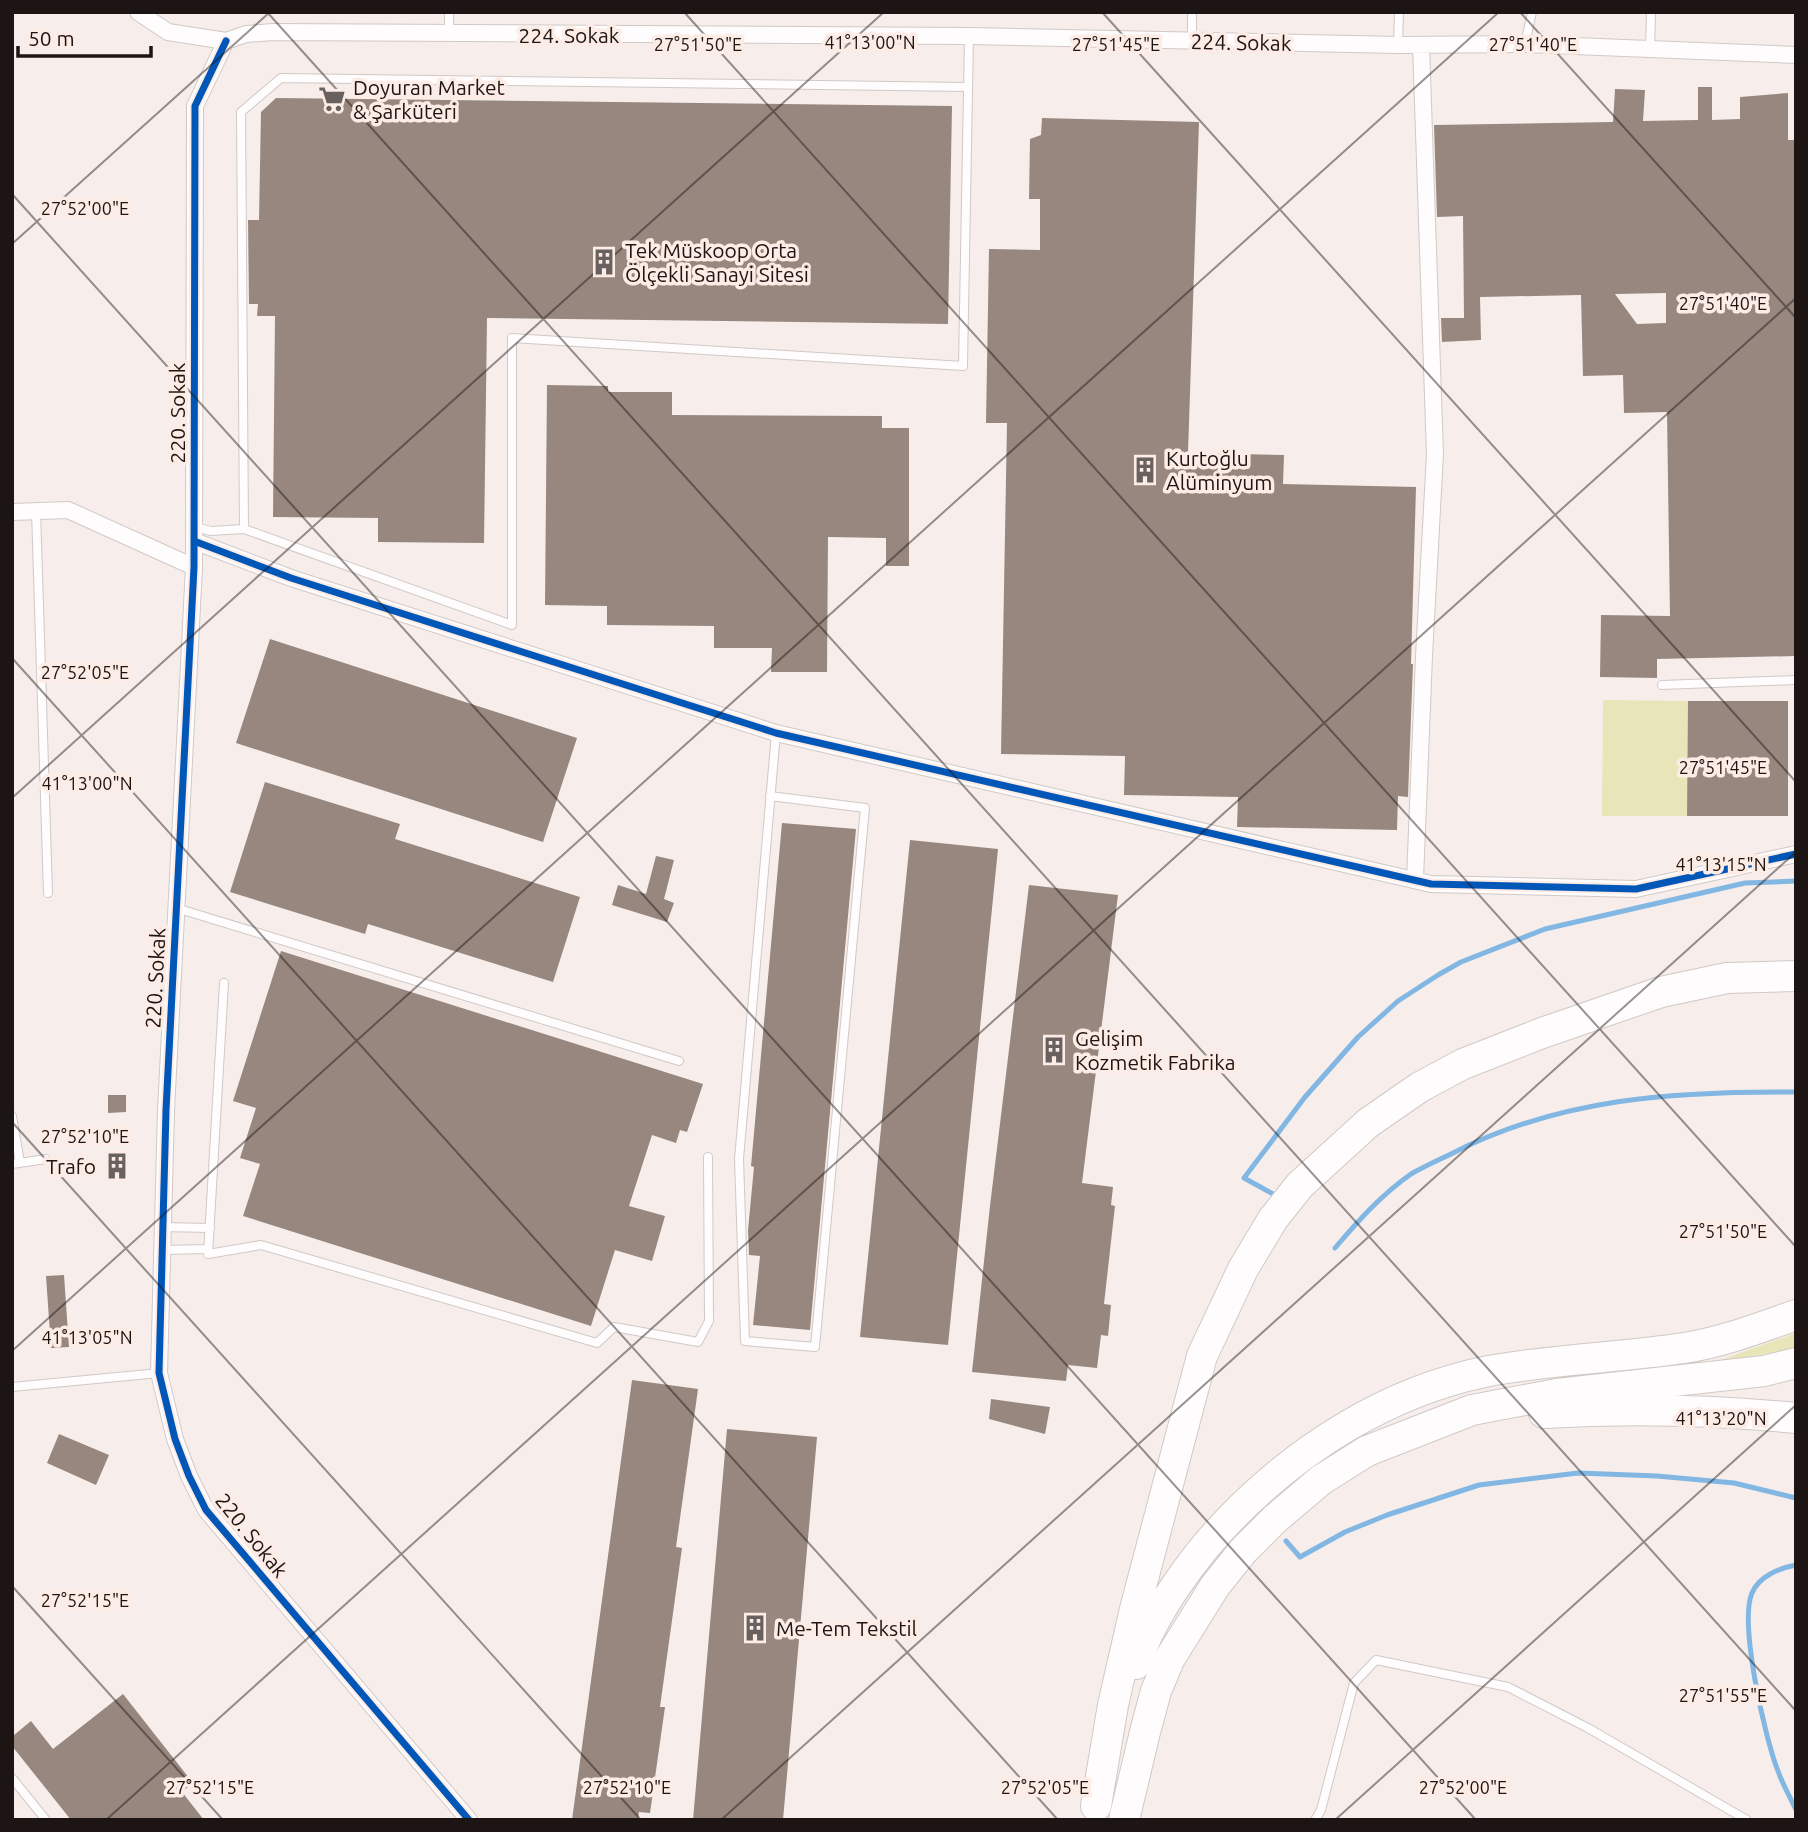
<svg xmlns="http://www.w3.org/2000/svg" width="1808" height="1832" viewBox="0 0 1808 1832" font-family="Ubuntu,sans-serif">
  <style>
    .grass { fill: #e8e6b8 }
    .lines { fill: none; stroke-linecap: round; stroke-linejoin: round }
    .stream { stroke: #82b7e3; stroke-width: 5 }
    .building { fill: #97877f; fill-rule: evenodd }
    .service-casing { stroke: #d0c9c6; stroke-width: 10 }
    .minor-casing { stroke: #d0c9c6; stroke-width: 18 }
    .motorway-casing { stroke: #d0c9c6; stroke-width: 32 }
    .service { stroke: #fefcfc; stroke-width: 8 }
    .minor { stroke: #fefcfc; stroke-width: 16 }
    .motorway { stroke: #fefcfc; stroke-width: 30 }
    .cycleway-casing { stroke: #fdebe5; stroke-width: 11 }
    .cycleway { stroke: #0057b8; stroke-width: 7 }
    .ticks { fill: none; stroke: #1d1513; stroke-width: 2; stroke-opacity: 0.45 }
    .labels { text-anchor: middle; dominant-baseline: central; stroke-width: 7; stroke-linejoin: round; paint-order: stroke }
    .street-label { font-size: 21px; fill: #1d1513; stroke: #fdebe5 }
    .poi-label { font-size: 21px; fill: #1d1513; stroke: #fdebe5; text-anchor: start }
    .ticks-label { font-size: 18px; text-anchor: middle; fill: #1d1513; stroke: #fdebe5; stroke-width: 7; stroke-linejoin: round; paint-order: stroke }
  </style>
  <rect width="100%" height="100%" fill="#f7eeeb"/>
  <path class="grass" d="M1603,700L1688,701L1687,816H1602Z
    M1796,1333V1348L1724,1362L1723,1359Z"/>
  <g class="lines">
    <path class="stream" d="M1275,1195L1244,1178L1305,1097L1358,1037L1398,1001L1438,975L1461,962L1545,929L1745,883L1796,881
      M1335,1248C1358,1221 1381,1195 1411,1174C1423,1167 1436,1161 1449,1155C1558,1098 1675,1091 1796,1092
      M1286,1541L1300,1557L1345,1532L1387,1515L1479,1485L1578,1473L1657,1476L1734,1483L1796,1498
      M1796,1565C1780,1568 1759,1576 1752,1593C1739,1623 1765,1739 1778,1771C1783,1785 1790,1797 1796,1810"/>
  </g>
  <path class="building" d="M1698,87H1712V120L1740,119V97L1788,93V140H1796V656L1657,659V678L1600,677L1601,615L1670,616L1667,412L1624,413L1623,375L1583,376L1581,295L1480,297L1481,340L1442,342L1441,318H1464L1463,216L1437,217L1434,125L1613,122L1615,89L1645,90L1643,121L1698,120ZM1666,293V323L1637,324L1615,294Z
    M276,98L952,106L948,324L487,318L484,543L378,542V518L273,517L275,316H257L258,304H249L248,220H259L261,112Z
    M1042,118L1199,122L1188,453L1284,455L1283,484L1416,487L1411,664H1413L1408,797L1398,796L1397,830L1237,827L1238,797L1124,795L1125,756L1001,754L1007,423H986L989,249L1040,250V199H1029L1030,139L1041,135Z
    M547,385L608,386V392H672V415L882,416V428H909V566H886V538L828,537L827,672H771L772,648H714V626L607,625V606L545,605Z
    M270,639L577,738L543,842L236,743Z
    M1688,701H1788V816H1687Z
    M265,782L400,824L395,839L580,897L553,982L368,924L365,934L230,892Z
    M782,823L856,829L810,1330L753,1325L760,1256L749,1255L748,1230L754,1167L751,1166Z
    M910,840L998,849L948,1345L860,1337Z
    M656,856L674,860L664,899L674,903L667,922L612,905L618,885L646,894Z
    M1029,885L1118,895L1082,1183L1113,1187L1111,1205L1115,1206L1104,1304L1111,1305L1108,1336L1101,1335L1097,1368L1068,1365L1066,1381L972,1372L990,1206Z
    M281,951L703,1084L687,1132L680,1130L676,1143L652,1135L629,1206L665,1216L652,1261L615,1250L591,1326L243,1216L260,1164L240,1158L256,1108L233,1101Z
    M108,1095H126V1112L108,1113Z
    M108,1153H127V1178H108Z
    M64,1275L69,1347L51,1348L46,1276Z
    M632,1380L698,1389L676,1547L682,1548L660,1707H665L650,1813L639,1812L638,1820H572Z
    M991,1399L1050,1407L1045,1434L989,1419Z
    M727,1429L817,1437L783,1820H693Z
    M59,1434L109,1455L96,1485L47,1463Z
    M123,1694L193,1783L182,1792L204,1820H71L12,1746L14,1735L31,1721L53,1749Z"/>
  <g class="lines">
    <g class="service-casing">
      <path id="service" d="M1192,12V41
        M449,34V12
        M1525,44L1532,12
        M1398,45L1399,12
        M1650,49L1651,12
        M968,87L281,78L241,112L244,529L512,625V338L963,366L969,36
        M36,511L48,893
        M195,527L211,531L244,529
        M1662,685L1796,680
        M770,796L865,808L815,1347L745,1341L739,1159L776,733
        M176,908L679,1061
        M224,983L208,1254L261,1245L597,1343L614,1327L698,1342L709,1321L708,1157
        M12,1116L20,1163
        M12,1164L46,1159
        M163,1227L210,1228
        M162,1250L208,1249
        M12,1387L159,1373
        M12,1778L46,1820
        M1315,1820L1321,1810L1354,1683L1376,1660L1508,1687L1588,1728L1747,1820"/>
    </g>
    <g class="minor-casing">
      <path id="minor" d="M138,12L168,32L226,41
        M226,41L195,106L194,567L166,1110L159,1373L175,1439L189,1476L206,1510L469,1820
        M226,41L246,34L273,32L969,36L1398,45L1525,44L1796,55
        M12,512L68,510L194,567
        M194,541L291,578L776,733L1431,884L1636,889L1796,854
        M1415,880L1424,656L1435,454L1421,45"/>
    </g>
    <g class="motorway-casing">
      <path id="motorway" d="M1544,1413C1626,1408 1714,1410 1796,1418
        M1136,1664C1151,1614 1197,1552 1234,1515C1302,1446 1389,1392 1484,1372C1550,1359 1618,1358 1684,1348C1723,1342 1759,1328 1796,1315
        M1096,1806L1113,1705L1135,1609L1202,1356L1243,1269L1273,1219L1300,1185L1368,1123L1420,1087L1463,1064L1542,1033L1661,992L1727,978L1796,976
        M1124,1820L1145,1732L1156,1691L1170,1658L1215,1586L1243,1551L1275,1519L1321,1480L1367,1451L1472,1410L1557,1394L1764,1371L1796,1363"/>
    </g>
    <use href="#service" class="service"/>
    <use href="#minor" class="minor"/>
    <use href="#motorway" class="motorway"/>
    <g class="cycleway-casing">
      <path id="cycleway" d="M226,41L195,106L194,567L166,1110L159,1373L175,1439L189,1476L206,1510L469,1820
        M194,541L291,578L776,733L1431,884L1636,889L1796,854"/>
    </g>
    <use href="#cycleway" class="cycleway"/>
  </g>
  <path class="ticks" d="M267,12L1796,1711M684,12L1796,1247M1102,12L1796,782M1520,12L1796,318M12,194L1476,1820M12,244L270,12M12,658L1058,1820M12,798L884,12M12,1122L641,1820M12,1351L1499,12M12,1586L223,1820M106,1820L1796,298M721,1820L1796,852M1335,1820L1796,1405"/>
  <defs>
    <g id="supermarket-bare" transform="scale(2.1)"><path d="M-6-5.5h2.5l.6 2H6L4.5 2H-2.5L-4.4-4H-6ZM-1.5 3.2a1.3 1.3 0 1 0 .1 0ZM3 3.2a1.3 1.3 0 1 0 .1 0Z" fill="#69615f" stroke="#fdebe5" stroke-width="2.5" paint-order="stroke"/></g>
    <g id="building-bare" transform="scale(2.1)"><path d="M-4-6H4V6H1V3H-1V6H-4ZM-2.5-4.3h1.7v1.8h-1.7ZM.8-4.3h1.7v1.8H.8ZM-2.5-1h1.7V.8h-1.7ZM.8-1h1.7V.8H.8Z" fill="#69615f" stroke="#fdebe5" stroke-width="2.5" paint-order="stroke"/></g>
  </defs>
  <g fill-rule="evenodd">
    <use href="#supermarket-bare" x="332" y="99"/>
    <use href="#building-bare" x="604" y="262"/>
    <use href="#building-bare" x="1145" y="470"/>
    <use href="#building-bare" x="1054" y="1050"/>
    <use href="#building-bare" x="117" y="1166"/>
    <use href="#building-bare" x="755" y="1628"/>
  </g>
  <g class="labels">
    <g class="street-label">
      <text x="569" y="35">224. Sokak</text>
      <text transform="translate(1241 42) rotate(1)">224. Sokak</text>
      <text transform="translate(177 413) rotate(-90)">220. Sokak</text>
      <text transform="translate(155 978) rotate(-87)">220. Sokak</text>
      <text transform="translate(252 1535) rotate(51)">220. Sokak</text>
    </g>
    <g class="poi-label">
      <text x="353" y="87">Doyuran Market<tspan x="353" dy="24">&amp; Şarküteri</tspan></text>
      <text x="625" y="250">Tek Müskoop Orta<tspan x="625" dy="24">Ölçekli Sanayi Sitesi</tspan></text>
      <text x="1166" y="458">Kurtoğlu<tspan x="1166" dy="24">Alüminyum</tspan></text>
      <text x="1075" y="1038">Gelişim<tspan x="1075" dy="24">Kozmetik Fabrika</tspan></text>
      <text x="96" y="1166" text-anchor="end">Trafo</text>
      <text x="776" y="1628">Me-Tem Tekstil</text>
    </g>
  </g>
  <g class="ticks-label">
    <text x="870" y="49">41°13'00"N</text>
    <text x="698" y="51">27°51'50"E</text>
    <text x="1116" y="51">27°51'45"E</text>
    <text x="1533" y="51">27°51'40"E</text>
    <text x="85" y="215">27°52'00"E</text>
    <text x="1723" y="310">27°51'40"E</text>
    <text x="85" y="679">27°52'05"E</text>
    <text x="1723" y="774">27°51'45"E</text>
    <text x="87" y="790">41°13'00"N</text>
    <text x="1721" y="871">41°13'15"N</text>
    <text x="85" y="1143">27°52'10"E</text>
    <text x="1723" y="1238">27°51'50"E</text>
    <text x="87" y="1344">41°13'05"N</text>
    <text x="1721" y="1425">41°13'20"N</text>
    <text x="85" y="1607">27°52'15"E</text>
    <text x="1723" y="1702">27°51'55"E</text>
    <text x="210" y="1794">27°52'15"E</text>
    <text x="627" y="1794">27°52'10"E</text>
    <text x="1045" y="1794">27°52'05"E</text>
    <text x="1463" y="1794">27°52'00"E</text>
  </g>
  <rect width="1808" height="1832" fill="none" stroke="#1d1513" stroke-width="28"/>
  <path d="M18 46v10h133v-10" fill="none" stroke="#1d1513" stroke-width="3.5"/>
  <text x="28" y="46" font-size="21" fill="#1d1513" stroke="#fdebe5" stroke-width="5" paint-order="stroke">50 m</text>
</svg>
